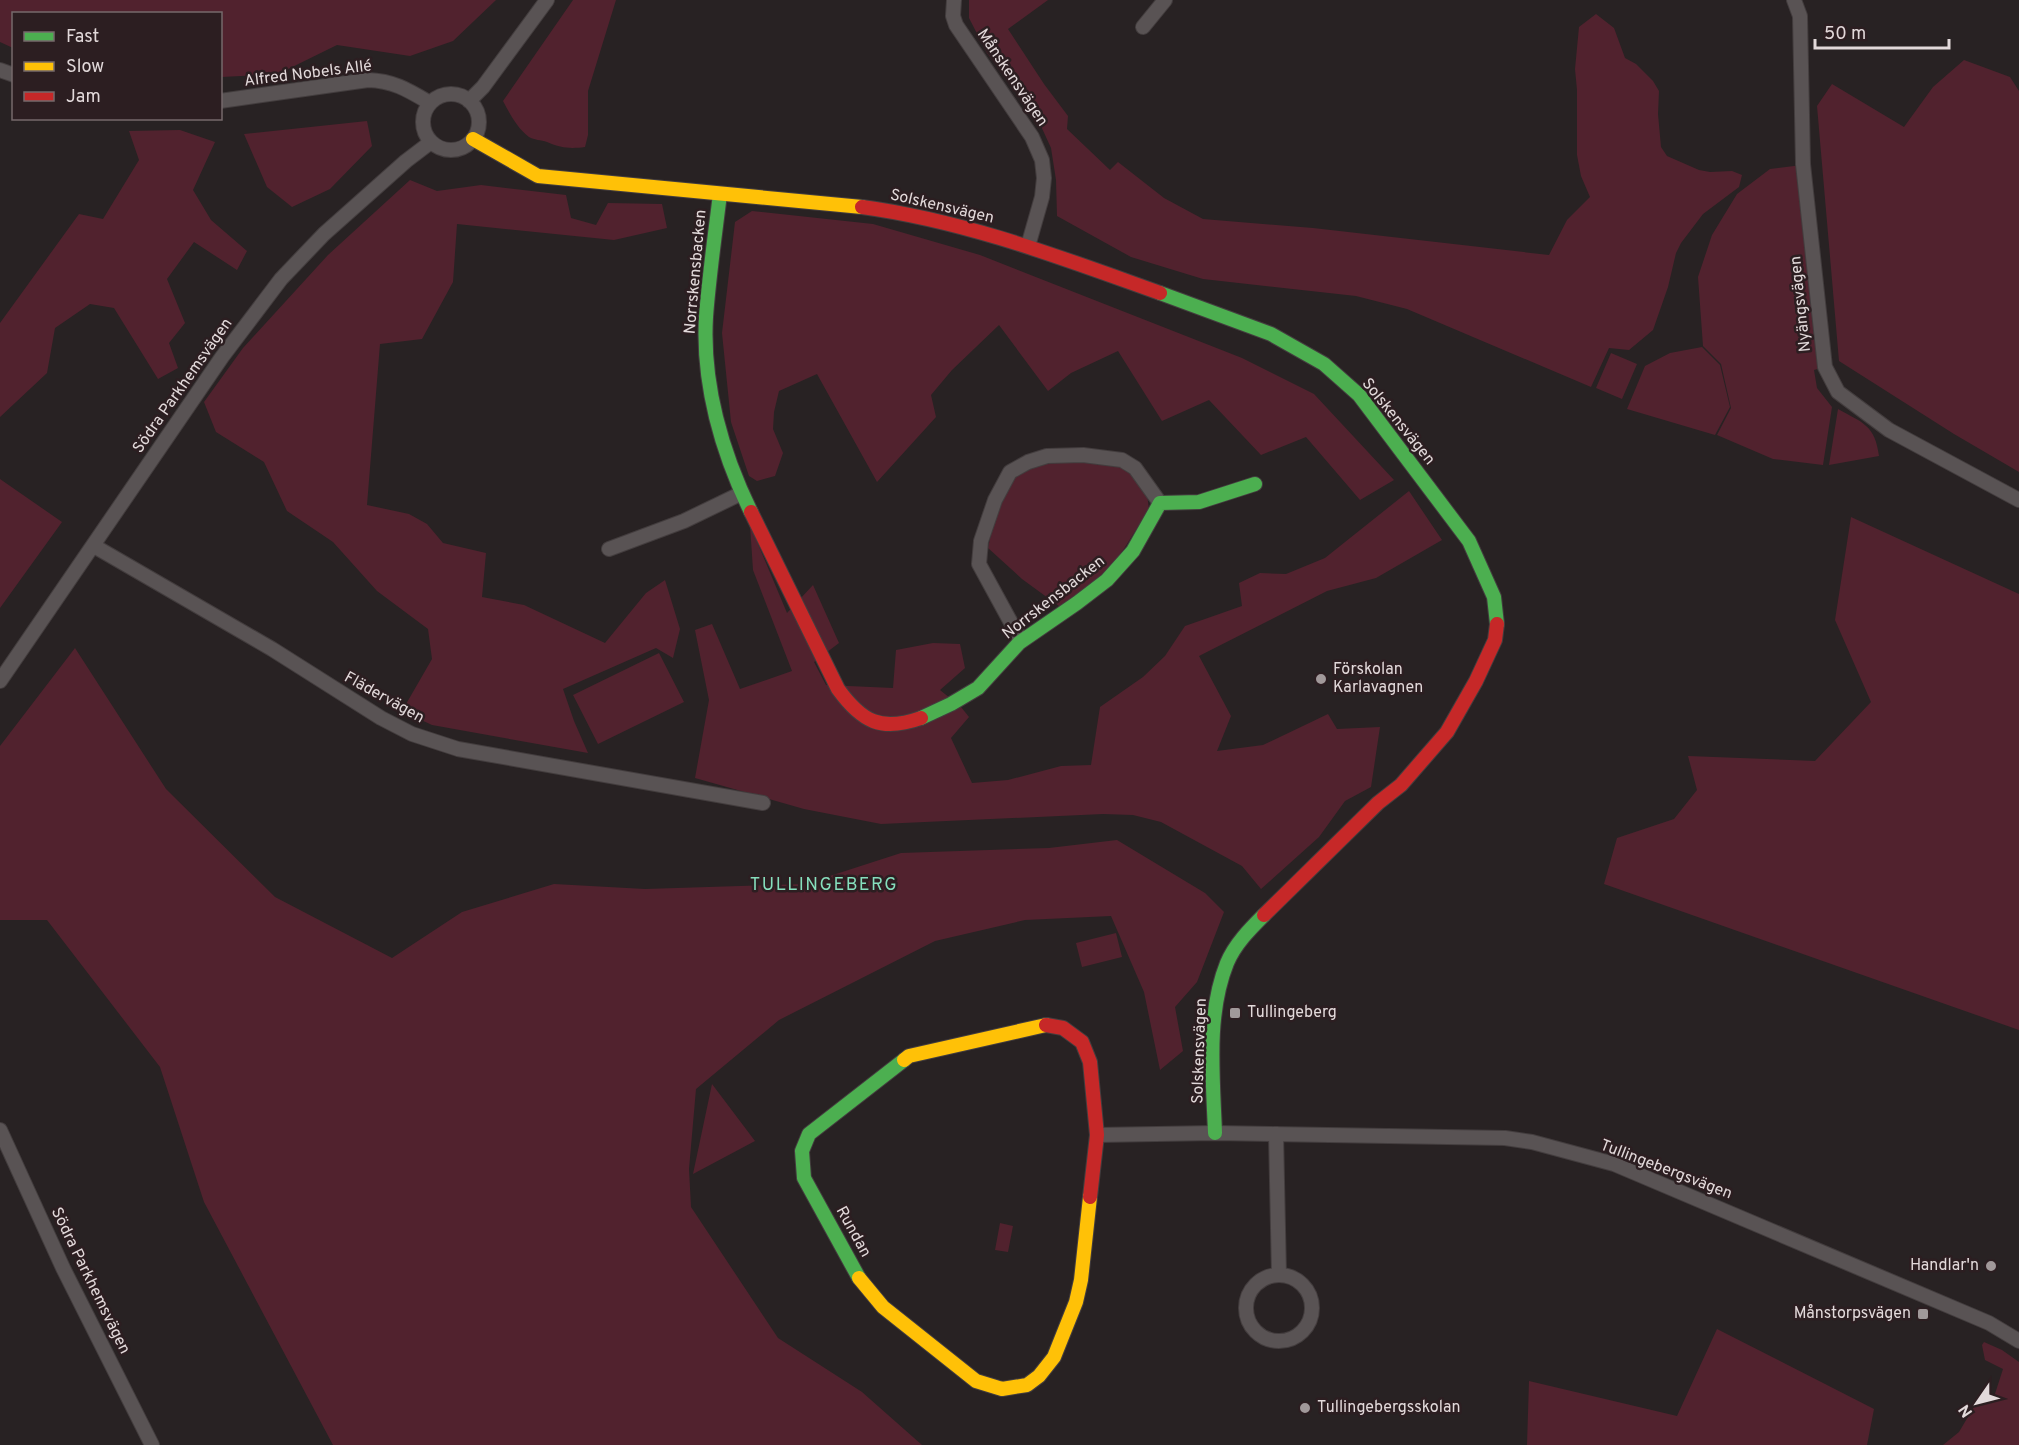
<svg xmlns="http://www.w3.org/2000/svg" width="2019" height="1445" viewBox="0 0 2019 1445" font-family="Overpass,sans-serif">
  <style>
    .green { fill: #51222e }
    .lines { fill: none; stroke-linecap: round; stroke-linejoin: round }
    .street-casing { stroke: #433d3e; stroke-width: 16 }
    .fast-casing { stroke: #433d3e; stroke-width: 16 }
    .slow-casing { stroke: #433d3e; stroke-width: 16 }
    .jam-casing { stroke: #433d3e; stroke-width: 16 }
    .street { stroke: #595354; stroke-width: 14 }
    .fast { stroke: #4caf50; stroke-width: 14 }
    .slow { stroke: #ffc107; stroke-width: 14 }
    .jam { stroke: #c62828; stroke-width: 14 }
    .poi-dot { fill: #a1999a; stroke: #2c1e21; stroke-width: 2 }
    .labels { text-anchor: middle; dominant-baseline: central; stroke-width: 5; stroke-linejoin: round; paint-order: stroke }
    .street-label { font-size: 16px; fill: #e2d9da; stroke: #2c1e21 }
    .poi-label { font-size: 16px; fill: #e2d9da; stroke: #2c1e21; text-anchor: start }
    .neighbourhood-label { font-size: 18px; letter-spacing: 1.5px; fill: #86dfbd; stroke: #2c1e21 }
  </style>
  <rect width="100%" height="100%" fill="#282223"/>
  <path class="green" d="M0,0H496L453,41L410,56L337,45L278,74L221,77L220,14H14L13,48L0,42Z
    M573,0H616L588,91V135L585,147C570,149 561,148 547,142C541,140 534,140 529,137C517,128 510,114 503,101Z
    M969,0H1048L1008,29L1044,84L1068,116L1067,129L1110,170L1118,162L1164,198L1203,219L1313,228L1549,255L1567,220L1590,197L1581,176L1577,155V90L1575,69L1579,27L1596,14L1614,28L1625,58L1636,64L1653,81L1659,91L1658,114L1661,147L1667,156L1699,170L1710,172L1732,171L1742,175L1739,187L1703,214L1681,243L1676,253L1668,287L1653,330L1629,350L1609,348L1591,387L1407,309L1356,296L1203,279L1131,257L1057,216L1056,180L1051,148L1035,113L987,53L969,18Z
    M1964,60L2010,77L2019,91V472L1954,434L1839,361L1817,106L1832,84L1904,127L1933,87Z
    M367,121L372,146L330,189L292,207L267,187L244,134Z
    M180,130L215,142L193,190L211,220L247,251L237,270L194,242L167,279L185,323L169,343L178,368L158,379L114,308L90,304L55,328L47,373L0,417V323L79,214L103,219L139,160L129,131Z
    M1802,165L1824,367L1814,370L1817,388L1832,407L1823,465L1773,459L1717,435L1731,408L1721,364L1703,346L1698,277L1712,235L1737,194L1770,169Z
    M410,180L437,191L481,185L566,195L571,218L596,225L608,203L662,204L667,228L614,240L457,224L453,282L422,339L380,344L367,505L409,514L427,524L443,543L486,553L482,597L524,605L605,643L646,593L665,580L680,629L673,658L656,648L563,689L574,721L588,753L432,725L402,711L432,659L428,629L377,591L333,542L287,511L264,462L216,432L204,402L243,348L328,255Z
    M752,211L873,224L980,255L1242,358L1314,394L1394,480L1360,500L1306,437L1261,455L1209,400L1162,421L1118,351L1071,373L1048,391L999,325L952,370L931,395L936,417L877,482L817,374L779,391L774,412L773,429L783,453L775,476L757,481L749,476L731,422L722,333L735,222Z
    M1702,347L1720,365L1730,407L1715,435L1627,409L1645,366L1670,353Z
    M1611,353L1637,364L1622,399L1596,388Z
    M1838,409C1863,423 1875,425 1879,456L1829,465Z
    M1046,461C1078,461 1130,454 1145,490C1148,496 1148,503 1149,509L1108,574L1063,609L1022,579L988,548C994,521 998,486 1023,470C1030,466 1039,464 1046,461Z
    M0,479L62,522L0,608Z
    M1409,491L1442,540L1376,578L1327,591L1199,656L1231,716L1217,751L1263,745L1328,714L1337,729L1380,727L1371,787L1345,801L1319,837L1261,889L1242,866L1161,822L1133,815L1103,814L881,824L804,809L695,778L709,700L695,630L712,624L740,689L792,671L753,570L750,525L787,613L813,585L839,643L814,662L826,685L893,688L896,650L933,643L960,644L965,668L940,690L961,707L969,717L951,738L972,783L1008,780L1061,766L1091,765L1100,707L1143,677L1165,656L1185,626L1242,606L1239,583L1260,573L1286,574L1325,558Z
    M1851,517L2019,594V1030L1604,884L1617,838L1674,819L1697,790L1688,756L1815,761L1871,702L1835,620Z
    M75,648L166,789L275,897L392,958L462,912L554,884L645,889L805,884L901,853L1049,848L1117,840L1205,893L1224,912L1197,982L1175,1007L1183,1051L1160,1070L1144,992L1111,916L1025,920L935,941L779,1020L696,1089L689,1169L691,1207L778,1338L862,1392L922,1445H333L204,1202L160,1067L47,920H0V746Z
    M659,653L684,702L598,744L573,695Z
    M1116,933L1122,957L1082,967L1076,943Z
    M712,1084L755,1141L693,1174Z
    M1000,1223L1013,1226L1008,1252L995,1250Z
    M1717,1329L1874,1409L1867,1445H1527L1529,1381L1677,1416Z
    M1984,1342L2002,1350L2019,1362V1445H1943L1959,1432L1978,1400H1993L2003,1369L1985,1360L1982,1345Z"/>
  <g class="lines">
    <g class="street-casing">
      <path id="street" d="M954,0L953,16L956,25L1032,137L1042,160L1044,178L1042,197L1028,246
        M1794,0L1800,16L1803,164L1825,367L1838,392L1889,430L2019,500
        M1143,27L1165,0
        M0,70L14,75
        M423 122a28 28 0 1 1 56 0a28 28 0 1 1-56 0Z
        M220,101L368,80C394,81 408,90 430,103
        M469,101L483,87L547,0
        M94,546L272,649L381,718L412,734L458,749L763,803
        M609,549L684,521L742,493
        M1021,641L979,564L981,541L995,500L1010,472L1028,462L1047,456L1083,455L1122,460L1135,468L1160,503
        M0,681L222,357L281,279L324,234L406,161L431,142
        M0,1130L63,1268L152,1445
        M1276,1134L1279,1275
        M1097,1135L1215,1133L1505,1138L1532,1142L1614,1164L1989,1323L2019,1341
        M1246 1308a33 33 0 1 1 66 0a33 33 0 1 1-66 0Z"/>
    </g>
    <g class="fast-casing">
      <path id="fast" d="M720,194C715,235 709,276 706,317C702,384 722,453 751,512
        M1160,293L1271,334L1324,364L1359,395L1469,541L1494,597L1497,624
        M921,718L951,704L978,688L1019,643L1077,603L1107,580L1133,551L1160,503L1199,502L1255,484
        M1215,1133C1213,1077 1206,1015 1227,963C1235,944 1250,929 1264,915
        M859,1278L804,1178L802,1151L809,1134L904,1060"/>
    </g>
    <g class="slow-casing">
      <path id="slow" d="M473,139L538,176L862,207
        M904,1060L909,1056L1046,1025
        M859,1278L883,1307L976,1381L1002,1389L1027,1385L1039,1376L1054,1357L1076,1302L1081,1280L1090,1197"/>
    </g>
    <g class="jam-casing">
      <path id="jam" d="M862,207C966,221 1062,258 1160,293
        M751,512L838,689C862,722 881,732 921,718
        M1264,915L1378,803L1401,785L1447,732L1476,681L1495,640L1497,624
        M1046,1025L1063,1028L1082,1042L1090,1062L1097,1135L1090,1197"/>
    </g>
    <use href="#street" class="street"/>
    <use href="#fast" class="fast"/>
    <use href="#slow" class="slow"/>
    <use href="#jam" class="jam"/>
  </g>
  <g class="poi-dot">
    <circle cx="1321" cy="679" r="6"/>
    <rect x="1229" y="1007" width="12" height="12" rx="3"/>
    <circle cx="1991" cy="1266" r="6"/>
    <rect x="1917" y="1308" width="12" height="12" rx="3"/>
    <circle cx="1305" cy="1408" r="6"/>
  </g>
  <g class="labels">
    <g class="street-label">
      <text transform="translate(308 74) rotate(-7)">Alfred Nobels Allé</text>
      <text transform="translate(1012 78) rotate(56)">Månskensvägen</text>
      <text transform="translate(942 207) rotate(13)">Solskensvägen</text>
      <text transform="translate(696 272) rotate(-85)">Norrskensbacken</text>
      <text transform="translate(1801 304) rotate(-96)">Nyängsvägen</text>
      <text transform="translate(183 386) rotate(-55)">Södra Parkhemsvägen</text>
      <text transform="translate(1398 422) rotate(51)">Solskensvägen</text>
      <text transform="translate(1054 598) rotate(-38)">Norrskensbacken</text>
      <text transform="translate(384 698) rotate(29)">Flädervägen</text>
      <text transform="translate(1200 1051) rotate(-88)">Solskensvägen</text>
      <text transform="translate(1666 1170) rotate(21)">Tullingebergsvägen</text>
      <text transform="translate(853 1232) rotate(61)">Rundan</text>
      <text transform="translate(90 1281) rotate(64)">Södra Parkhemsvägen</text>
    </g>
    <g class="poi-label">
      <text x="1333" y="670">Förskolan<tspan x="1333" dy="18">Karlavagnen</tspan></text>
      <text x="1247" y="1013">Tullingeberg</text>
      <text x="1979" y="1266" text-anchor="end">Handlar'n</text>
      <text x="1911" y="1314" text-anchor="end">Månstorpsvägen</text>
      <text x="1317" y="1408">Tullingebergsskolan</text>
    </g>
    <g class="neighbourhood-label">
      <text x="824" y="885">TULLINGEBERG</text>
    </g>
  </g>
  <rect x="12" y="12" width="210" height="108" fill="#2c1e21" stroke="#75696b" stroke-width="1.5"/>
  <rect x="24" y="32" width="30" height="9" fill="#4caf50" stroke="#75696b" stroke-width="1.5"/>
  <text x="66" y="42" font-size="18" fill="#e2d9da">Fast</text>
  <rect x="24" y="62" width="30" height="9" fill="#ffc107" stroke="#75696b" stroke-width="1.5"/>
  <text x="66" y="72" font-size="18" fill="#e2d9da">Slow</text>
  <rect x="24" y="92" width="30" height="9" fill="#c62828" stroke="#75696b" stroke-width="1.5"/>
  <text x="66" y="102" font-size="18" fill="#e2d9da">Jam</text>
  <g transform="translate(1977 1403) rotate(235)" stroke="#2c1e21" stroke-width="4.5" paint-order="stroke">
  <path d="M0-4.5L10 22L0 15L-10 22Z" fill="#e2d9da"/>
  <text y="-9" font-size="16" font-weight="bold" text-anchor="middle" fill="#e2d9da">N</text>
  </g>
  <path d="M1815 39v9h134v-9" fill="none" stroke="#e2d9da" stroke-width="3"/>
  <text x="1824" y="39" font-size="18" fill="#e2d9da" stroke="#2c1e21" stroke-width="4.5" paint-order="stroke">50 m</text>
</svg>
